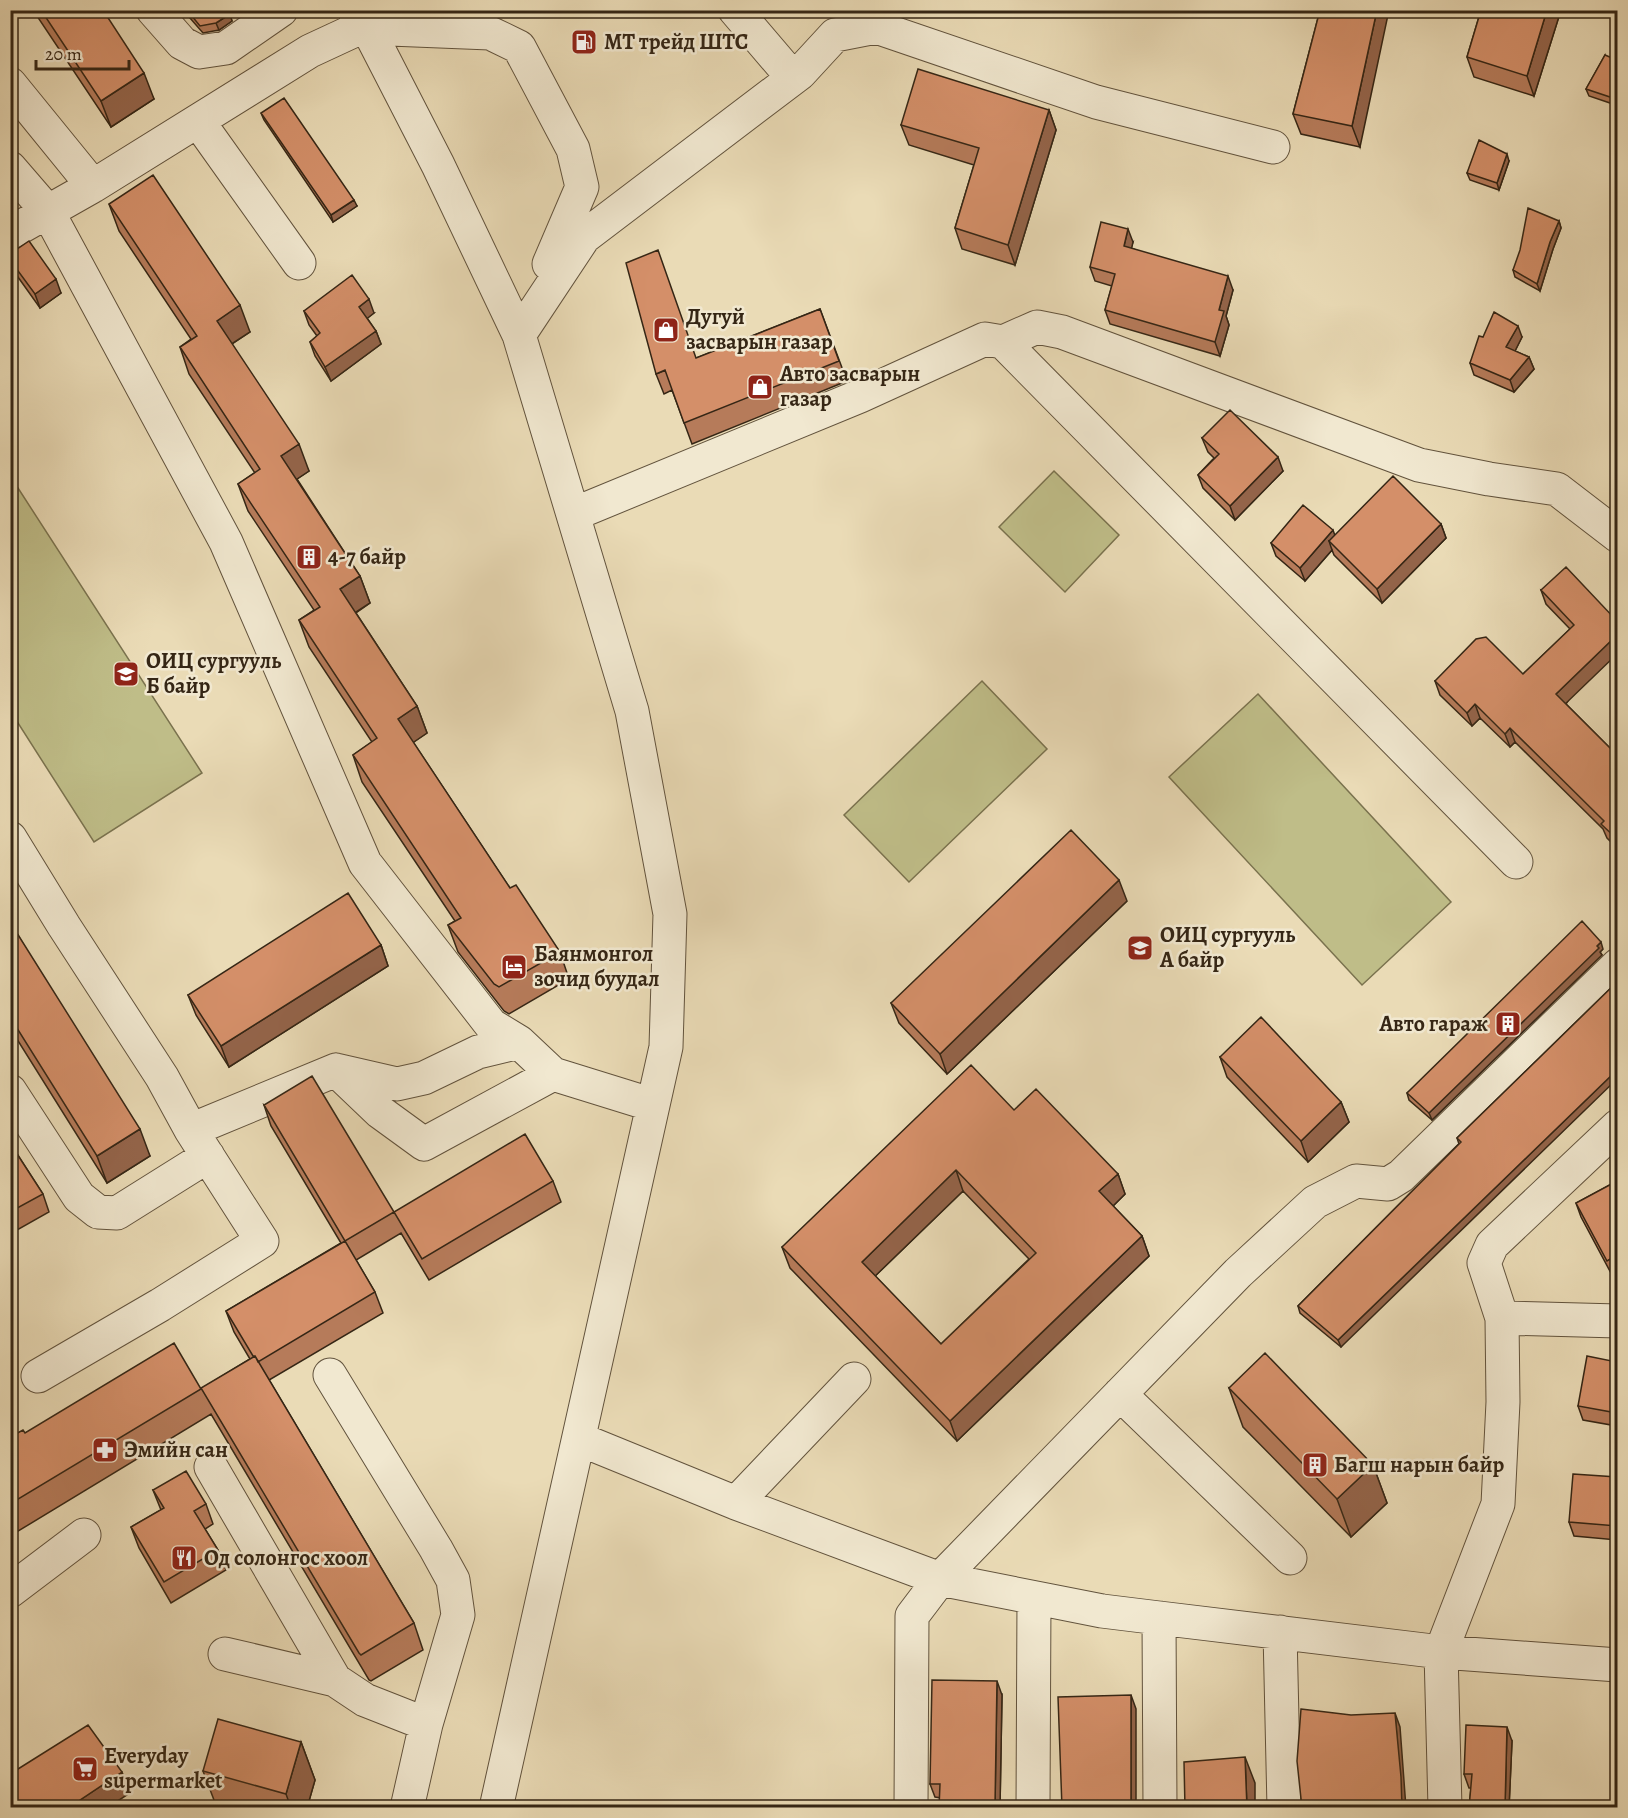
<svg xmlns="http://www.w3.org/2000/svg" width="1628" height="1818" viewBox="0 0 1628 1818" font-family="Alegreya,serif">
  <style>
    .green { fill: #bfbd88; stroke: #7a724e; stroke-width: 1.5 }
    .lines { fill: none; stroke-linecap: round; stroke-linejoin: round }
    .minor-casing { stroke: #62533d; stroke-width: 35 }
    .minor { stroke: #f1e8d0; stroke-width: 33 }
    .wall { fill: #b67b5a; stroke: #352615; stroke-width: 1.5; fill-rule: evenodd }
    .shaded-wall { fill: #94644a; stroke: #352615; stroke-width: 1.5 }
    .building { fill: #d48f69; stroke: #352615; stroke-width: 1.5; fill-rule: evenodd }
    .labels { text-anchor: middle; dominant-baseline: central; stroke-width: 5; stroke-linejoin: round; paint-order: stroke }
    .poi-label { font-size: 22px; font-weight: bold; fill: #352615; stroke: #f1e8d0; text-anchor: start }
  </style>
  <rect width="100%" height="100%" fill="#eadbb6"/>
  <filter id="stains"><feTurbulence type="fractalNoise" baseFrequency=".00333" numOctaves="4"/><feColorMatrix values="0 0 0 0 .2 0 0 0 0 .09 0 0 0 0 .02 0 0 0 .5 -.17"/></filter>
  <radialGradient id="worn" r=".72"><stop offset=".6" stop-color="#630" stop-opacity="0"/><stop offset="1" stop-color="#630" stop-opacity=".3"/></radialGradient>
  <path class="green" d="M1054,471L1119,535L1065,592L999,527Z
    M18,488L202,773L94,842L11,712L10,493Z
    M982,681L1047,749L909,882L844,815Z
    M1258,694L1451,902L1362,985L1169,777Z"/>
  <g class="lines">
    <g class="minor-casing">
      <path id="minor" d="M153,10L182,43L199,52L226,48L281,10
        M354,10L366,25L438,165L519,335L632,711L670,914L666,1047L496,1808
        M735,10L793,78
        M10,84L93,186
        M198,121L299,263
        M10,168L48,212L226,542L365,863L491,1025L519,1042L553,1074
        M10,233L93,186L310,51L366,25L390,29L490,33L519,47L573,149L582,187L549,264
        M519,335L584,237L800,73L835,35L876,27L1096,102L1273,147
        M1003,342L1037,327L1062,332L1419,465L1489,479L1557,489L1618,536
        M574,514L860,396L985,339L1003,342L1516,862
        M10,838L64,926L162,1077L191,1130
        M336,1070L397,1084L424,1078L478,1052L519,1042
        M10,1091L79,1197L98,1212L117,1213L208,1156
        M1502,1318L1618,1321
        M330,1375L436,1549L453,1580L458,1615L426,1724L407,1808
        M38,1376L160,1305L262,1241L191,1130L336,1070L380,1112L424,1144L553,1074L653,1105
        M1120,1394L1290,1558
        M579,1439L736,1503L940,1579L1102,1611L1159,1618L1441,1652L1618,1665
        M211,1467L335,1680
        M736,1503L854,1379
        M10,1591L84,1535
        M1159,1618L1160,1808
        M1280,1632L1284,1808
        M225,1654L335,1680L365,1700L426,1724
        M911,1808L912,1616L940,1579L1238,1273L1315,1202L1356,1181L1388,1184L1401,1176L1618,965
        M1033,1808L1034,1598
        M1445,1808L1441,1652L1498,1504L1503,1402L1502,1318L1484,1263L1492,1245L1618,1126"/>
    </g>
    <use href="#minor" class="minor"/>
  </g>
  <path class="wall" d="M33,10H103L154,99L111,127Z
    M183,10H227L232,21L219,30L203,33Z
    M1320,10L1360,147L1301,134L1293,114Z
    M1481,10H1561L1534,96L1474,77L1467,57Z
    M1605,55L1616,105L1589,96L1586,89Z
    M1049,110L1056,130L1015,265L962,249L955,228L974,165L909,145L901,125Z
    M261,113L357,206L333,222L264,120Z
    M1509,161L1499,190L1470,180L1467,173Z
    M109,204L250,332L232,344L309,471L297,479L360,576L370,603L356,613L417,706L427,733L413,742L510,888L560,952L569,979L509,1014L504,1011L458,952L448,925L455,921L362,782L353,755L372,742L309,647L299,620L314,610L248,511L238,484L255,473L189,374L180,347L191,339L119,231Z
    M1559,221L1561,228L1553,249L1540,291L1515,277L1513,270Z
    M1133,242L1131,248L1233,290L1226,316L1229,325L1220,356L1110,324L1105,310L1112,286L1095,281L1090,267Z
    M10,254L61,293L40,308L13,270L10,264Z
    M820,309L847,381L692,444L672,390L664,394L656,374Z
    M304,311L374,313L367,318L376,331L381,344L331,381L315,356L310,342L317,336L309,325Z
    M1483,337H1522L1515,351L1529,357L1534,369L1514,392L1474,375L1470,363Z
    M1202,438L1283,471L1235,520L1203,488L1198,475L1214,458L1208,452Z
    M1441,524L1446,538L1382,603L1334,555L1332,550L1305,581L1276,556L1271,543Z
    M1541,590L1617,621L1566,704L1617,755V848L1607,838L1603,829L1515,742L1510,747L1480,718L1472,726L1440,695L1435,681L1523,674L1570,629L1546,604Z
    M1127,901L947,1074L899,1023L891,1003Z
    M10,922L150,1156L107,1183L10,1028Z
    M381,945L388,966L229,1067L196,1015L188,995Z
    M1603,949L1600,952L1602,955L1432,1120L1409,1100L1407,1093Z
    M1617,982L1341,1347L1300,1313L1298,1306L1459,1144L1457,1138Z
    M1220,1057L1341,1102L1349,1122L1308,1162L1227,1077Z
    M264,1105L394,1212L553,1181L561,1202L429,1280L401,1233L356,1260L375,1292L383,1313L269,1380L414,1623L423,1650L371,1681L369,1680L211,1414L10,1536V1437L25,1433L201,1389L250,1359L234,1332L226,1311L341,1243L271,1126Z
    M1014,1110L1118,1174L1125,1194L1113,1206L1142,1236L1149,1256L957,1441L790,1268L782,1247ZM963,1191L1029,1259L941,1344L875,1276Z
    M10,1143L43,1194L49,1212L10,1234Z
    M1617,1181V1272L1612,1275L1581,1217L1576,1203Z
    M1617,1362V1426L1583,1420L1578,1406Z
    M1229,1388L1373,1465L1387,1503L1351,1537L1243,1427Z
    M1617,1477V1540L1574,1536L1569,1522Z
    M153,1490L206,1504L213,1524L205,1529L218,1550L226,1570L171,1603L139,1548L131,1527L161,1510Z
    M1002,1695L1000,1807L935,1797L930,1784Z
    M1512,1741L1509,1808H1469L1471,1788H1469L1464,1774Z
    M301,1742L315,1780L307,1808H217L203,1771Z"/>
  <path class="shaded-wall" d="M1377,10H1389L1360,147L1352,126Z
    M1547,10H1561L1534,96L1527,76Z
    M230,14L232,21L219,30L216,23Z
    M144,73L154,99L111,127L101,101Z
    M1617,89V102L1616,105L1613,98Z
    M1049,110L1056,130L1015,265L1008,245Z
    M1507,154L1509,161L1499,190L1497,183Z
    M354,200L357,206L333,222L331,215Z
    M1559,221L1561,228L1553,249L1540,291L1537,284L1550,242Z
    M1128,229L1133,242L1129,260L1124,246Z
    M1228,276L1233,290L1226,316L1229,325L1220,356L1215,342L1219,310Z
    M56,279L61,293L40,308L35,294Z
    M369,299L374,313L364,321L359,307Z
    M240,305L250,332L227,347L217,321Z
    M1518,326L1522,337L1511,359L1506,347Z
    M376,331L381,344L331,381L325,367Z
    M1529,357L1534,369L1514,392L1510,380Z
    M299,444L309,471L291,483L281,456Z
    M1278,457L1283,471L1235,520L1230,506Z
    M1441,524L1446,538L1382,603L1377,589Z
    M1333,530L1338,544L1329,541L1332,550L1305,581L1300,568Z
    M360,576L370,603L350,616L340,589Z
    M1617,635V654L1561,708L1556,694Z
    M1475,704L1480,718L1472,726L1467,713Z
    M417,706L427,733L408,746L398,719Z
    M1510,728L1515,742L1510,747L1505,734Z
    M1119,880L1127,901L947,1074L940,1054Z
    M1601,942L1603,949L1600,952L1602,955L1432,1120L1429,1113Z
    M381,945L388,966L229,1067L221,1046Z
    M1617,1070V1079L1341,1347L1338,1340Z
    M1341,1102L1349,1122L1308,1162L1301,1141Z
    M140,1129L150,1156L107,1183L97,1156Z
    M956,1170L963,1191L869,1282L862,1262Z
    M1118,1174L1125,1194L1107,1212L1099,1191Z
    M1142,1236L1149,1256L957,1441L950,1421Z
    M10,1345L17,1362L10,1366Z
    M1373,1465L1387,1503L1351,1537L1337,1499Z
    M997,1681L1002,1695L1000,1808H995Z
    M1131,1695L1136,1709V1808H1131Z
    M1395,1713L1400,1727L1406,1808H1402Z
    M1507,1727L1512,1741L1509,1808H1505Z
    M301,1742L315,1780L307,1808H291L286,1794Z
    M1245,1757L1255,1783V1808H1247Z
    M122,1772L130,1793L107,1808H68Z"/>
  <path class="building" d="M41,10H103L144,73L101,101Z
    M187,10H227L230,14L216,23L200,26Z
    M1320,10H1377L1352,126L1293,114Z
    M1481,10H1547L1527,76L1467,57Z
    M1605,55L1617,60V89L1613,98L1586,89Z
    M918,69L1049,110L1008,245L955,228L979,148L901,125Z
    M284,98L354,200L331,215L261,113Z
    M1479,140L1507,154L1497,183L1467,173Z
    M153,175L240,305L217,321L299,444L281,456L360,576L340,589L417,706L398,719L510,888L516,885L560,952L499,987L494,984L448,925L461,918L353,755L377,738L299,620L320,607L238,484L260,469L180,347L197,336L109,204Z
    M1528,208L1559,221L1550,242L1537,284L1513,270L1520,250Z
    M1101,222L1128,229L1124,246L1228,276L1219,310L1224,311L1215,342L1105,310L1115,274L1090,267Z
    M29,241L56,279L35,294L10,260V254Z
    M658,250L696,358L820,309L839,361L684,423L665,370L656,374L626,263Z
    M352,275L369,299L359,307L376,331L325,367L310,342L320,333L304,311Z
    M1494,312L1518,326L1506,347L1529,357L1510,380L1470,363L1479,336L1483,337Z
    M1230,410L1278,457L1230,506L1198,475L1219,454L1202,438Z
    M1393,476L1441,524L1377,589L1329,541Z
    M1303,505L1333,530L1300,568L1271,543Z
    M1566,567L1617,621V635L1556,694L1617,755V839L1601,824L1604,821L1510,728L1505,734L1475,704L1467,713L1435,681L1476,639L1486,637L1523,674L1574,625L1541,590Z
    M1071,830L1119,880L940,1054L891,1003Z
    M348,893L381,945L221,1046L188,995Z
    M1582,921L1601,942L1597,946L1599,948L1429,1113L1407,1093Z
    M10,922L140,1129L97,1156L10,1017Z
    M1617,982V1070L1338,1340L1298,1306L1461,1142L1457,1138Z
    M1261,1017L1341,1102L1301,1141L1220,1057Z
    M971,1065L1014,1110L1036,1089L1118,1174L1099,1191L1142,1236L950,1421L782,1247ZM956,1170L1036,1253L941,1344L862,1262Z
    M312,1076L394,1212L345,1241L264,1105Z
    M525,1134L553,1181L422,1259L394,1212Z
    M10,1143L43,1194L10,1212Z
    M1617,1181V1255L1607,1261L1576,1203Z
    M345,1241L375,1292L258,1362L255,1356H253L226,1311Z
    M174,1343L201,1389L10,1504V1437L23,1430L25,1433Z
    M1265,1353L1373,1465L1337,1499L1229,1388Z
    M255,1356L414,1623L361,1655L359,1653L201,1388Z
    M1587,1356L1617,1362V1413L1578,1406Z
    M186,1471L206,1504L194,1511L218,1550L164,1582L131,1527L164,1508L153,1490Z
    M1573,1474L1617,1477V1526L1569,1522Z
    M932,1680L997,1681L995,1806L1004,1808H939L940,1784H930Z
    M1131,1695V1808H1062L1058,1697Z
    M1301,1709L1351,1715L1395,1713L1401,1777L1402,1808H1302L1297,1761Z
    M218,1719L301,1742L286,1794L203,1771Z
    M88,1725L122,1772L68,1808H10V1774Z
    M1466,1725L1507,1727L1505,1808H1469L1472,1774H1464Z
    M1245,1757L1247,1808H1185L1184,1762Z"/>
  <defs>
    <g id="fuel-square" transform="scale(1.35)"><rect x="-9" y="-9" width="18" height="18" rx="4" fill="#8f2418" stroke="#f1e8d0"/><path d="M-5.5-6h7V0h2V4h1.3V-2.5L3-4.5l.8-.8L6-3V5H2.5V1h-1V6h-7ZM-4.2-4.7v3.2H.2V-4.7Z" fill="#fff"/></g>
    <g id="shop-square" transform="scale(1.35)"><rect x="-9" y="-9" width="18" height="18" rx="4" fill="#8f2418" stroke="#f1e8d0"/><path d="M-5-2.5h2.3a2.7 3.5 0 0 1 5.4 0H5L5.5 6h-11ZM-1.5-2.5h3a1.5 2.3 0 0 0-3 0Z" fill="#fff"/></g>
    <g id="building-square" transform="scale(1.35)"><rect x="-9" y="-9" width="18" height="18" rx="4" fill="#8f2418" stroke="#f1e8d0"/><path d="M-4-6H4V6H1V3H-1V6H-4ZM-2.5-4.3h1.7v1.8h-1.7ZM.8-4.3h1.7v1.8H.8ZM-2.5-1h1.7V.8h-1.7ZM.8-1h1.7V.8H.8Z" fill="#fff"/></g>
    <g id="school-square" transform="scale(1.35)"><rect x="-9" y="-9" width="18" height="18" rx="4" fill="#8f2418" stroke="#f1e8d0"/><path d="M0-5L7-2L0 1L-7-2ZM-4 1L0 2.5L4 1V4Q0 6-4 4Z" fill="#fff"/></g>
    <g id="hotel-square" transform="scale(1.35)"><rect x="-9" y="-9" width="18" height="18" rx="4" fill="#8f2418" stroke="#f1e8d0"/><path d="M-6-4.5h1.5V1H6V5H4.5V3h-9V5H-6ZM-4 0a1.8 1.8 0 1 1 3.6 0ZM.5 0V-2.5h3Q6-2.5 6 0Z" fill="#fff"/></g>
    <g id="pharmacy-square" transform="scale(1.35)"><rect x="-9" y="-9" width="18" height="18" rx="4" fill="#8f2418" stroke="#f1e8d0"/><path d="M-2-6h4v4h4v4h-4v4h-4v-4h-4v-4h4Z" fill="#fff"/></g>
    <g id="restaurant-square" transform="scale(1.35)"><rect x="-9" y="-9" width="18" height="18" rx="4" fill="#8f2418" stroke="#f1e8d0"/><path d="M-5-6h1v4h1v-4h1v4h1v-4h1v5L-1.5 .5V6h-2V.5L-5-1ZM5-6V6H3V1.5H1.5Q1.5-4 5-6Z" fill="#fff"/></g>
    <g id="supermarket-square" transform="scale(1.35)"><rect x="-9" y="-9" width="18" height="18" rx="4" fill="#8f2418" stroke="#f1e8d0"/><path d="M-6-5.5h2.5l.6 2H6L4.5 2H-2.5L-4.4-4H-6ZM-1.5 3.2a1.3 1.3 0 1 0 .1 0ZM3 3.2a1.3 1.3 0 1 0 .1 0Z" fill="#fff"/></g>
  </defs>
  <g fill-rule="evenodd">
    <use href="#fuel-square" x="584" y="42"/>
    <use href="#shop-square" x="666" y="330"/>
    <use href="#shop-square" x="760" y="387"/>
    <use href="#building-square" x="309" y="557"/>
    <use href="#school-square" x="126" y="674"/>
    <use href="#school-square" x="1140" y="948"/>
    <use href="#hotel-square" x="514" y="967"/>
    <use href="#building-square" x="1508" y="1024"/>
    <use href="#pharmacy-square" x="105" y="1450"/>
    <use href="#building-square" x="1315" y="1465"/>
    <use href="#restaurant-square" x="184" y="1558"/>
    <use href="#supermarket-square" x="85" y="1769"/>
  </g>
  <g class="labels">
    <g class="poi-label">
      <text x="604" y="42">МТ трейд ШТС</text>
      <text x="686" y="317">Дугуй<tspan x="686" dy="25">засварын газар</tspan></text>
      <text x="780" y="374">Авто засварын<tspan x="780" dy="25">газар</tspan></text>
      <text x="328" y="557">4-7 байр</text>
      <text x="146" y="661">ОИЦ сургууль<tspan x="146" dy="25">Б байр</tspan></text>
      <text x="1160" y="935">ОИЦ сургууль<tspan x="1160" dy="25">А байр</tspan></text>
      <text x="534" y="954">Баянмонгол<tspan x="534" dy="25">зочид буудал</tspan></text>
      <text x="1488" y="1024" text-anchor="end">Авто гараж</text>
      <text x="124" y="1450">Эмийн сан</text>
      <text x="1334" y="1465">Багш нарын байр</text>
      <text x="204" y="1558">Од солонгос хоол</text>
      <text x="104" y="1756">Everyday<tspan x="104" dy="25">supermarket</tspan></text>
    </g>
  </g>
  <rect width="1628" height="1818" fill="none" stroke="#eadbb6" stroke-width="36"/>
  <rect x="12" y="12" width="1604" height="1794" fill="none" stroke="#352615" stroke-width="3"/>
  <rect x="18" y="18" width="1592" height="1782" fill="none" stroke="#352615" stroke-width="1.5"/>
  <path d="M36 60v9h93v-9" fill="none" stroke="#352615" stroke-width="3"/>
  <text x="45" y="60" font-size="18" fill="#352615" stroke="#f1e8d0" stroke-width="4.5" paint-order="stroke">20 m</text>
  <rect width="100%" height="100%" filter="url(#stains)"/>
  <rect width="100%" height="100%" fill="url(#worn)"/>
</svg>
